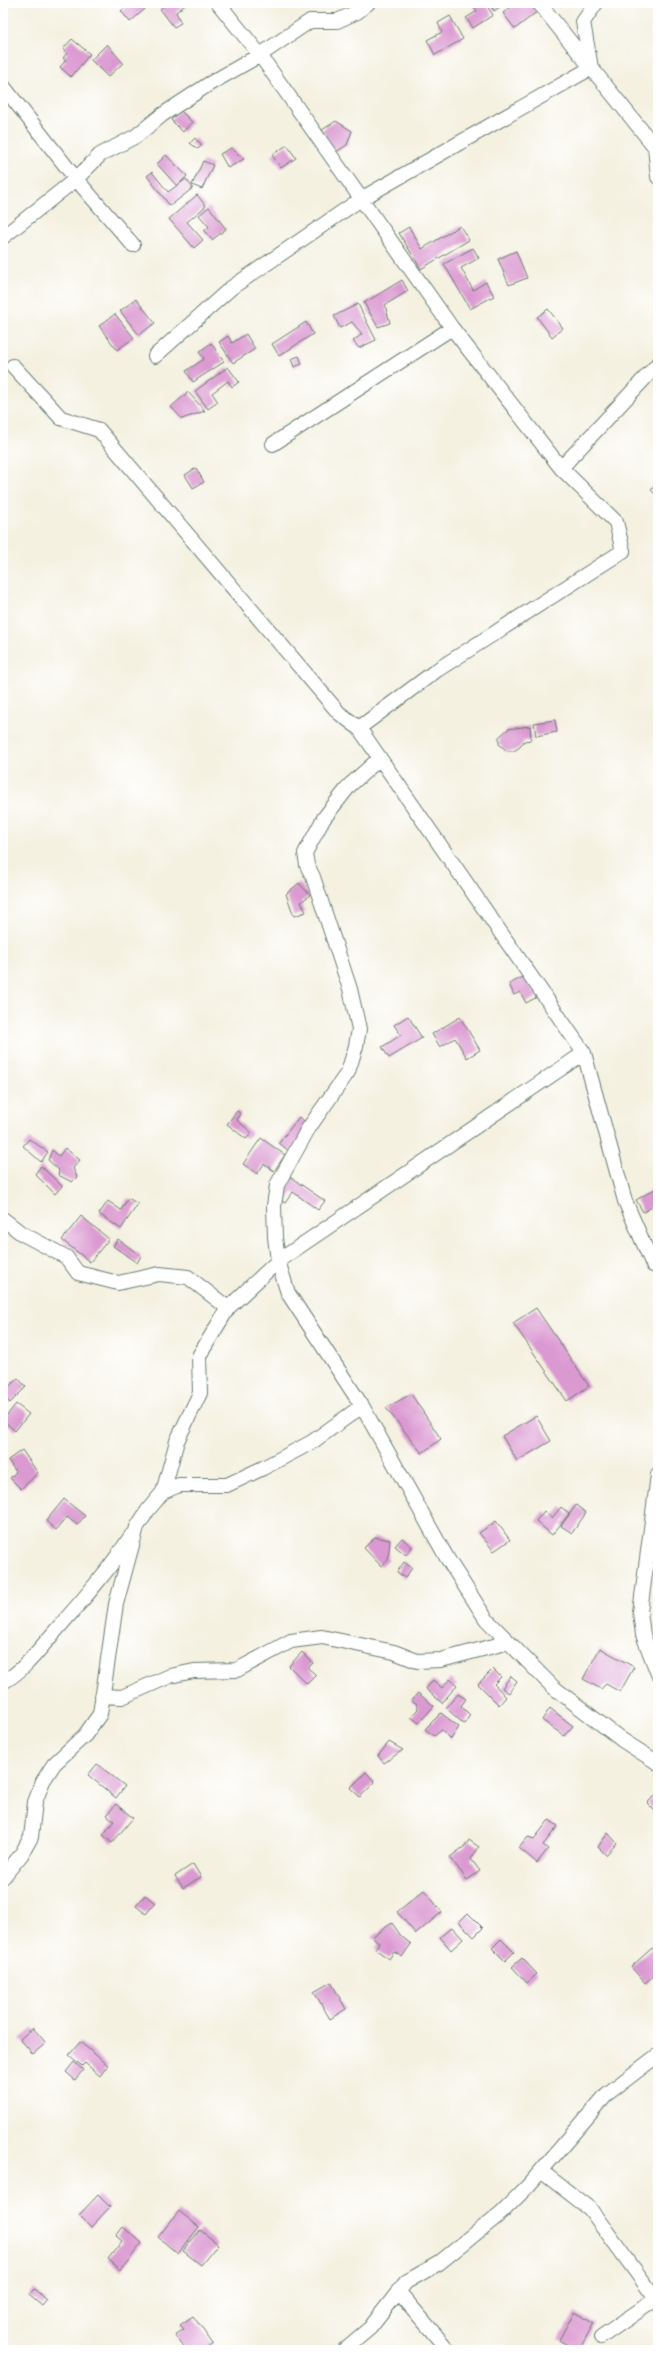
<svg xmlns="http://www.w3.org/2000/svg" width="661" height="2353" viewBox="0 0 661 2353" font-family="Itim,sans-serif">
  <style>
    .building { fill: #db99d1 }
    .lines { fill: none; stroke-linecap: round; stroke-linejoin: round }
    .minor-casing { stroke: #6a7c71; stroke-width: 16 }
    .minor { stroke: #fff; stroke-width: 14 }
  </style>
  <rect width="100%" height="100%" fill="#fff"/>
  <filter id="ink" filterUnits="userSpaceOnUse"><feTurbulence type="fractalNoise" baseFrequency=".025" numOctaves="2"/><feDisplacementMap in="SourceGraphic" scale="8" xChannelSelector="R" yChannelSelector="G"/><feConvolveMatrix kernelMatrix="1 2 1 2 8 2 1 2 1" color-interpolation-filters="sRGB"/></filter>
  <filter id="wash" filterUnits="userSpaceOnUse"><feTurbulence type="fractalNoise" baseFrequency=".012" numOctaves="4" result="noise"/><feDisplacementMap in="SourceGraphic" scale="16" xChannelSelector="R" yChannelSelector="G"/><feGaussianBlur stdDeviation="0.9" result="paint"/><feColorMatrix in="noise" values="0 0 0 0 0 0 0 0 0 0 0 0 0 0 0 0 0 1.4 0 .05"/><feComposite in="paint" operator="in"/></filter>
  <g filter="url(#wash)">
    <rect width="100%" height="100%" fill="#f4f1e1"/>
    <g id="blocks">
      <path class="building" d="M130,3H140L145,9L130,22L121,11Z
        M168,3H188L176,12L181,23L174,27L160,9Z
        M471,3H485L493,15L473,28L466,18L477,11Z
        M489,3H506L494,11Z
        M516,3H531L538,11L515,29L503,13Z
        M450,16L463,39L435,55L427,40L442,32L438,23Z
        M72,39L90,54L71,77L60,67L66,60L63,58L67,53L63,49Z
        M107,44L123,63L108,77L91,60Z
        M180,110L192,122L183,132L171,120Z
        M336,121L352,131L347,145L336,152L322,130Z
        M195,138L202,145L198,149L190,143Z
        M287,145L296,158L281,168L272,155Z
        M231,148L244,159L228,168L220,154Z
        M166,155L187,176L177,186L157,164Z
        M203,161L213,165L202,189L192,185Z
        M152,172L168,192L186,179L193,188L170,206L147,176Z
        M197,195L206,206L187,222L203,240L194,248L169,219Z
        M209,207L226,229L212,240L204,231L209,227L199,215Z
        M460,226L469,240L421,269L399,233L409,227L422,249Z
        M473,248L479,258L461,268L473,290L486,282L494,296L470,309L444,264Z
        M516,251L527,278L509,285L498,259Z
        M402,280L408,291L385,305L390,323L378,327L364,303Z
        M136,299L155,323L139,335L120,311Z
        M358,304L376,340L359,348L353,341L362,334L352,322L340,328L334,316Z
        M548,309L563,328L552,337L537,317Z
        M115,314L134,338L117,350L99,326Z
        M306,322L313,334L279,356L272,344Z
        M246,334L255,349L233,363L219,342L228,336L232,343Z
        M211,343L224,362L193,382L186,371L204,359L199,352Z
        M299,356L302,364L294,367L291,359Z
        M228,367L239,382L232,387L228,381L212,393L218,402L208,409L195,391Z
        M188,392L205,411L182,419L171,407Z
        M196,468L204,482L193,488L185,475Z
        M658,482V497L651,490Z
        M555,720L557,732L536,736L534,723Z
        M530,726L531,740L524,741L520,747L514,751H507L499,744V737L508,729Z
        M299,883L310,895L301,902L306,912L294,916L286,894Z
        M525,976L537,997L526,1003L520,992L514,995L509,984Z
        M408,1016L422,1038L389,1058L382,1047L401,1035L394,1025Z
        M460,1017L480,1050L467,1058L455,1038L440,1047L432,1034Z
        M237,1111L241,1114L237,1120L252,1133L246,1139L227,1124Z
        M299,1117L316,1130L308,1142L289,1151L279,1143Z
        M261,1138L285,1155L274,1171L264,1164L257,1174L243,1164Z
        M29,1139L48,1152L41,1162L23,1146Z
        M65,1148L80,1160L73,1168L77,1177L72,1182L58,1175L59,1170L48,1160L52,1150L59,1156Z
        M41,1166L62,1186L55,1194L35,1174Z
        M290,1177L325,1201L318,1210L293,1192L285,1203L276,1197Z
        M658,1187V1204L643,1212L636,1200Z
        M128,1198L138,1204L121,1229L99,1214L108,1201L121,1210Z
        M81,1216L109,1239L90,1262L62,1240Z
        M118,1239L141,1256L137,1263L113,1246Z
        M536,1308L589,1386L567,1401L513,1323Z
        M18,1378L26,1387L10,1403L3,1396V1392Z
        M411,1394L441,1439L422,1453L386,1408Z
        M16,1404L29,1414L15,1431L3,1420Z
        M536,1416L551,1441L517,1461L502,1436Z
        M22,1450L38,1473L21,1489L10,1478L16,1472L8,1460Z
        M64,1499L85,1516L77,1525L67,1517L56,1530L46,1521Z
        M576,1505L586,1513L572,1533L561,1526Z
        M561,1507L569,1514L552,1535L536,1521L544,1511L552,1518Z
        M496,1521L510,1540L494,1551L479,1533Z
        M375,1537L390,1540L388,1560L381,1566L364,1548Z
        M402,1538L412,1547L406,1555L395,1546Z
        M404,1562L412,1568L405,1578L397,1572Z
        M600,1648L634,1667L620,1692L606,1684L601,1689L583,1679Z
        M302,1652L313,1663L308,1668L316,1675L307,1684L289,1666Z
        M493,1669L501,1677L494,1684L506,1697L499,1705L478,1684Z
        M511,1676L517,1681L509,1693L502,1688Z
        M450,1679L457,1685L442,1703L426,1689L433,1680L442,1688Z
        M418,1693L434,1706L419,1723L411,1717L418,1709L416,1703L411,1701Z
        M458,1694L466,1699L461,1706L470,1715L464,1724L446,1708Z
        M550,1708L573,1726L564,1736L542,1720Z
        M441,1713L459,1727L451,1739L442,1730L434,1736L425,1729Z
        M389,1742L403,1750L384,1763L378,1756Z
        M97,1764L125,1786L116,1798L88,1775Z
        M366,1772L375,1782L360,1797L350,1788Z
        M658,1793V1814L647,1803Z
        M116,1804L133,1818L112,1843L103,1835L114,1821L107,1815Z
        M549,1820L558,1826L543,1845L548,1849L537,1863L519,1848L528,1837L534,1839Z
        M608,1833L617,1843L606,1855L598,1847Z
        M469,1840L479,1847L471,1859L480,1871L467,1880L450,1857L465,1846Z
        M193,1864L201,1877L183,1888L175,1876Z
        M424,1890L442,1912L416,1934L397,1912Z
        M145,1895L155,1903L146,1914L136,1906Z
        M468,1913L483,1928L474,1937L459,1922Z
        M392,1923L401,1936L411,1944L402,1957L394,1952L389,1959L375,1949L379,1943L372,1937Z
        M452,1927L463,1939L451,1950L440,1937Z
        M501,1939L514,1952L505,1961L492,1948Z
        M652,1948L658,1955V1972L645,1983L631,1967Z
        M522,1958L537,1974L527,1983L512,1967Z
        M331,1982L346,2009L330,2019L314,1992Z
        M33,2028L46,2043L33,2054L20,2039Z
        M80,2042L108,2065L100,2076L85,2063L82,2066L69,2055Z
        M74,2062L83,2070L75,2080L66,2072Z
        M98,2195L110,2207L91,2227L79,2215Z
        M179,2211L199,2227L178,2254L158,2237Z
        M123,2227L142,2243L121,2270L108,2259L122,2241L116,2236Z
        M200,2230L218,2244L201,2265L183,2251Z
        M34,2289L47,2300L42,2306L29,2295Z
        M574,2312L594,2323L579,2350L559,2340Z
        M193,2316L213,2344L204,2350H186L175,2335L184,2329L180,2325Z"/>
    </g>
  </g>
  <g filter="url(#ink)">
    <use href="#blocks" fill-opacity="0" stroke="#6a7c71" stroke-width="1"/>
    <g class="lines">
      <g class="minor-casing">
        <path id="minor" d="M218,3L260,55L310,21H337L357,12L368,3
          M539,3L655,147L658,177
          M3,86L76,179L133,245
          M3,237L76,179L100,155L136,136L162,115L209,84L260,55L452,328L561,468L616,522L623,551L437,670L359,728L339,713L99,430L61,418L13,366
          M155,356L231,288L361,199L591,68L583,22L596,3
          M273,444L452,328
          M561,468L658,364
          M380,758L350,785L324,818L305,853L307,865L313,877L350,989L359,1029L356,1046L348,1072L308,1129L277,1185L274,1206L275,1237L278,1261L288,1293L362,1406L447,1558L486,1619L553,1687L622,1740L658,1763
          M584,1053L625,1201L653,1265
          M3,1219L21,1233L66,1257L78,1273L118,1283L159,1274L188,1277L228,1308
          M658,1475L640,1612L643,1635L658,1674
          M163,1492L177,1441L200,1393L199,1356L228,1308L278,1261L584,1053L359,728
          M3,1682C22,1672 37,1652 51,1636C80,1603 108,1572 131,1536
          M102,1696L122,1697L170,1676L194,1671L237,1670L291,1641L322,1637L394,1652L417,1661L441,1660L509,1642
          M3,1877L21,1855L31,1837L35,1802L43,1781L54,1764L85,1735L100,1714L116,1604L137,1527L148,1510L163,1492L179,1485H227L263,1468L312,1442L362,1406
          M541,2171L590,2209L656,2299L601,2337
          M398,2291L448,2350
          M344,2350L370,2328L406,2282L439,2263L501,2213L528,2186L607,2094L658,2055"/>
      </g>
      <use href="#minor" class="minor"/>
    </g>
  </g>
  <rect width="661" height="2353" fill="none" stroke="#fff" stroke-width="16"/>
</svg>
